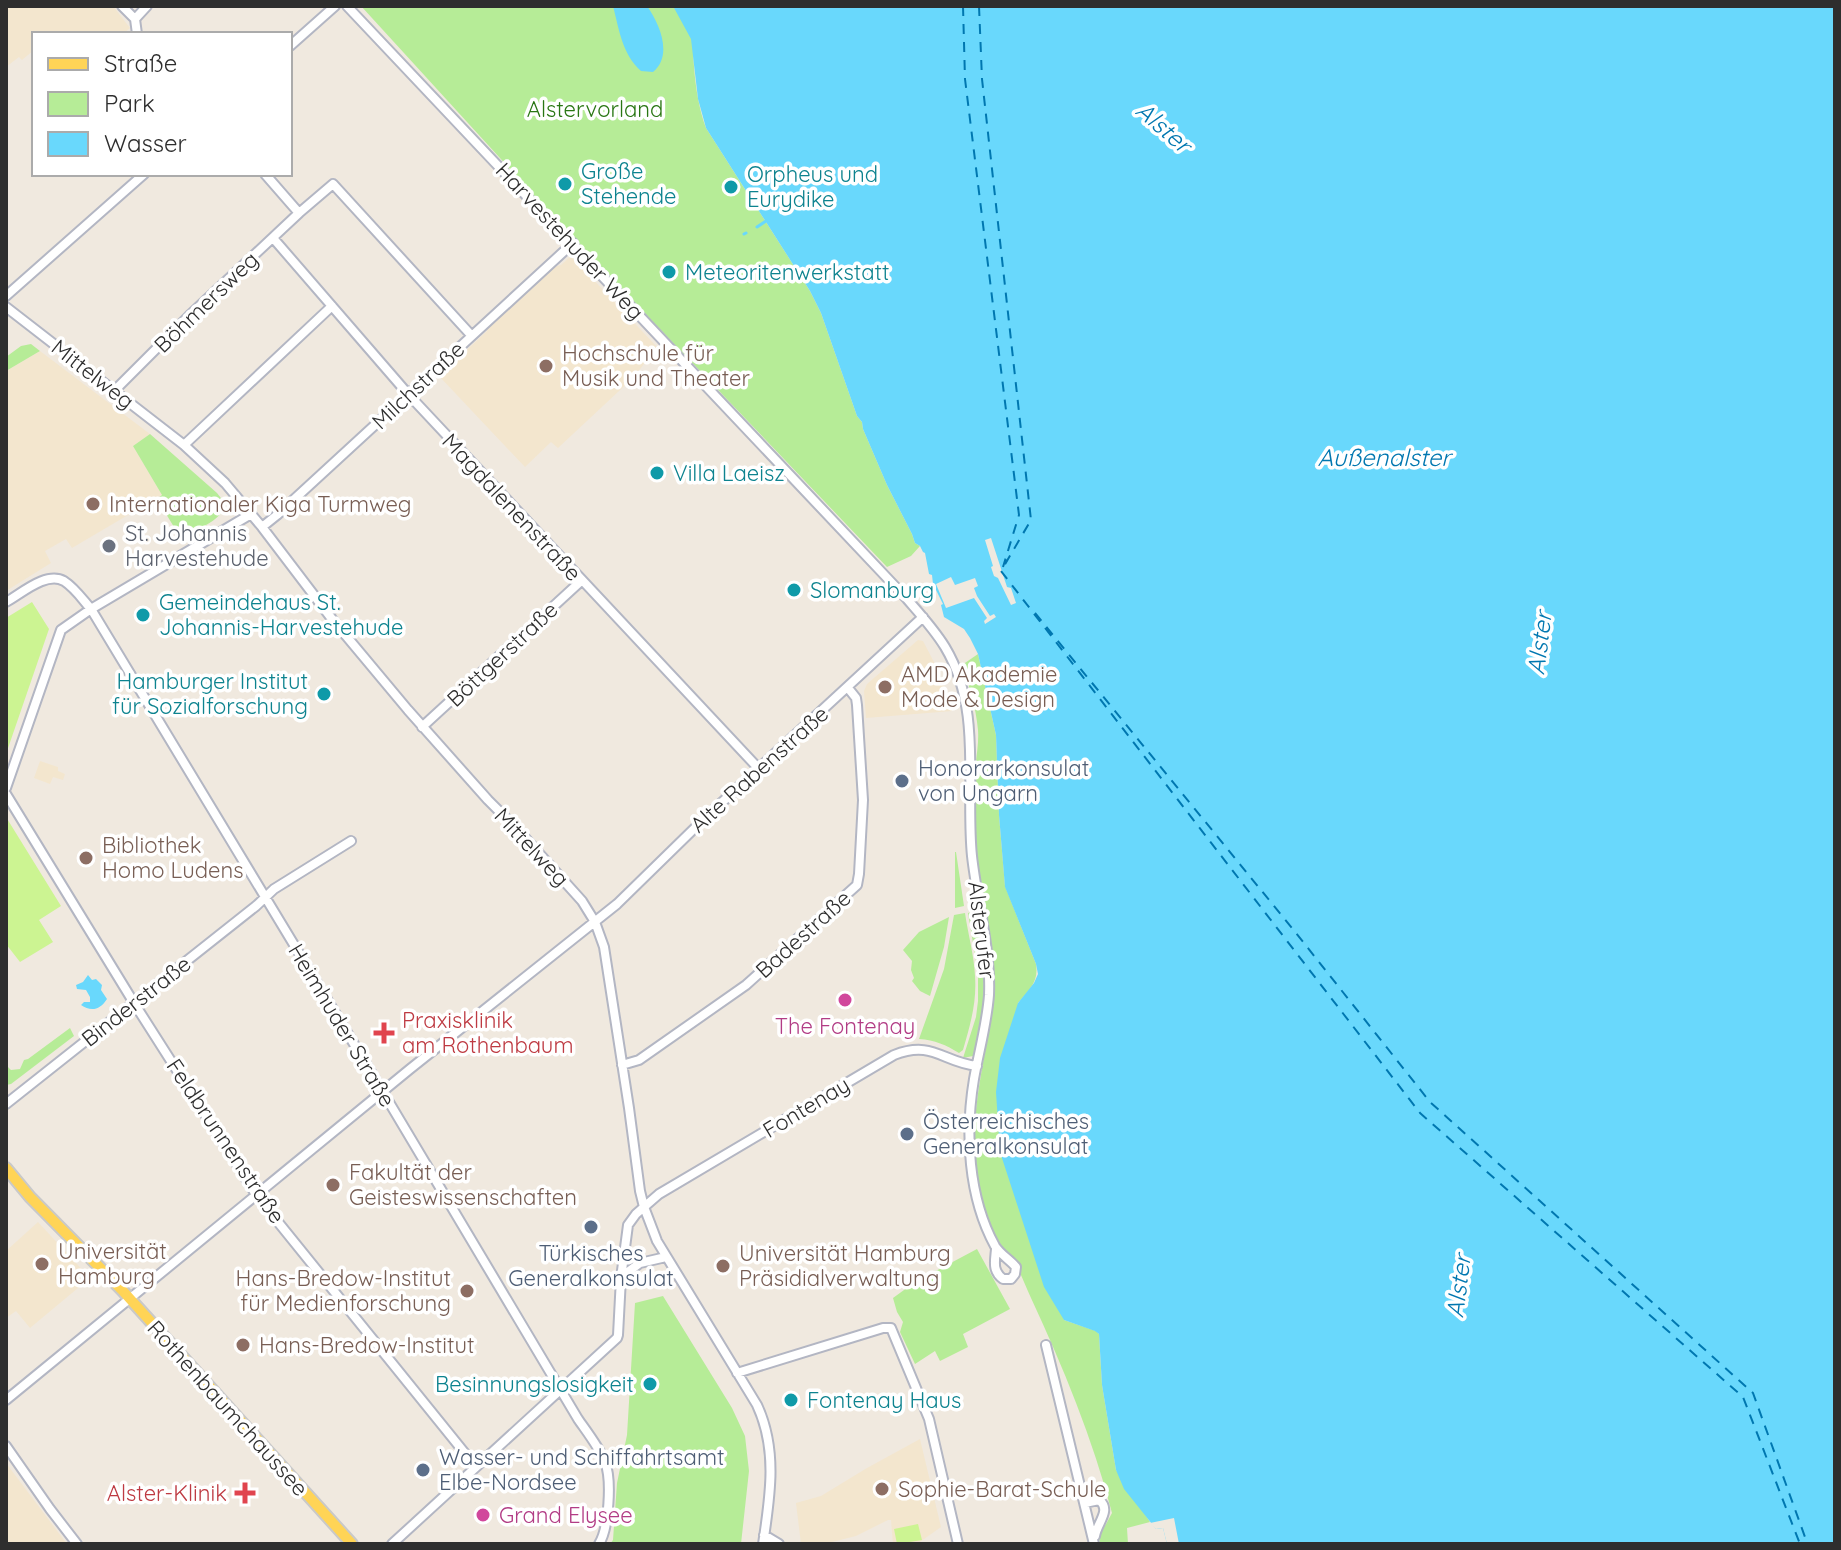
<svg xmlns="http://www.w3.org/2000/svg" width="1841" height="1550" viewBox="0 0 1841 1550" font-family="Quicksand,sans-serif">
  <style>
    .education { fill: #f3e6ce }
    .green { fill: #b6ec97 }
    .pitch { fill: #ccf492 }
    .water { fill: #69d8fc }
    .pier { fill: #f0e9df }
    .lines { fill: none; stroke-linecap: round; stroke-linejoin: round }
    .stream { stroke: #69d8fc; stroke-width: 3 }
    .ferry { stroke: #0077b0; stroke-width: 2; stroke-dasharray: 10 8; stroke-linecap: butt }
    .minor-casing { stroke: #b3b6c3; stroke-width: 12 }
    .major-casing { stroke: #c9c9c9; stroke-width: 14 }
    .minor { stroke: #fff; stroke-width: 8 }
    .major { stroke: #ffd456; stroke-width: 10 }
    .culture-dot { fill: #0f9aa8; stroke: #fff; stroke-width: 3 }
    .education-dot { fill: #8d6e63; stroke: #fff; stroke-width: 3 }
    .worship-dot { fill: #6b7280; stroke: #fff; stroke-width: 3 }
    .service-dot { fill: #5c6f8a; stroke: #fff; stroke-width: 3 }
    .hotel-dot { fill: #d1479c; stroke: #fff; stroke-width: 3 }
    .health-dot { fill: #e0444e; stroke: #fff; stroke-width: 3 }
    .labels { text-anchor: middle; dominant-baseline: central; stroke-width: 7; stroke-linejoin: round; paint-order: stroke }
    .park-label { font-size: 22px; fill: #297613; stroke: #fff }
    .culture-label { font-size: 22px; fill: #0d838f; stroke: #fff; text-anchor: start }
    .street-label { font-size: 22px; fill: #2e2e2e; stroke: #fff }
    .education-label { font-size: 22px; fill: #785e54; stroke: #fff; text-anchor: start }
    .worship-label { font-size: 22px; fill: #5b616d; stroke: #fff; text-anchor: start }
    .service-label { font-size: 22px; fill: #4e5e75; stroke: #fff; text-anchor: start }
    .health-label { font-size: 22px; fill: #be3a42; stroke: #fff; text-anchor: start }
    .hotel-label { font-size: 22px; fill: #b23c85; stroke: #fff }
    .water-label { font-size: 24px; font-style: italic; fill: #0077b0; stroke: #fff }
  </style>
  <rect width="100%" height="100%" fill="#f0e9df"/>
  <path class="education" d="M6,6H113L130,28L123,34H34V50L22,60L19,57L6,67Z
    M571,256L658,348L650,356L634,377L558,448L551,442L525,467L439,376L487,331L486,328L550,268L561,265Z
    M40,351L150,434L133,446L162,495L72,548L66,539L45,551L51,563L6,591V371Z
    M918,640L923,641L935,664L946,691L952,711L866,718L864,691L867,684Z
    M40,761L58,767V771L65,774L63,780L53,777L50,784L34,778Z
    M38,1222L90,1278L30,1328L16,1311L6,1318V1251Z
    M920,1439L941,1527L917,1544H893L891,1520H888L856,1536L824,1544H801L796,1503L821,1496L867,1468Z
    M6,1463L67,1544H6Z"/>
  <path class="green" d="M361,6H692C693,47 692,89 706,128L810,291L821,313L857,416L862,422L863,429L887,485L912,534L915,543L920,546L911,556L887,567L573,238Z
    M31,344L40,351L6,371V357L21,346Z
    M150,434L217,493C220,497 224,501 224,505C224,519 197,530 187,533L174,527L157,499L162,495L133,446Z
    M978,654L996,735L999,815L1005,886L1036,964C1039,982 1029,990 1018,1003L1064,1320L1096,1331L1099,1334L1102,1385L1116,1470L1150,1522L1127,1528L1128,1544H1100L1099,1537L1112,1513C1093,1439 1063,1367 1031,1298C1025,1285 1020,1271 1013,1259C1009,1254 1004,1250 1001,1245C987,1224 980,1195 977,1170C968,1114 986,1063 991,1008C995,955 980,903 976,851C974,825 973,798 975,772C976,757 979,744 978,730C976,707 969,686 962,665Z
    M955,852H956L964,906L955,908Z
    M977,911L983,963L985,996L974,1053L973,1056L963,1058L976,1017L978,1001V973L968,913Z
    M965,913C968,934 974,955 975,976C977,1002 970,1026 963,1050L959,1053C946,1045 935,1040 919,1039L944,969L954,915Z
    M949,917L944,947L930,996L920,991L912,981L914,978L911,970L912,961L903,950L919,932Z
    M70,1028L74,1036L11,1084L6,1085V1065L11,1070L20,1069L24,1060L28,1059Z
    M977,1249L1010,1309L963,1334L968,1347L940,1361L935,1351L915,1364L900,1332L903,1322L897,1312L893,1298L915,1282Z
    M663,1296L732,1408L745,1436L749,1471L741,1544H610L613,1540L617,1483L627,1435L635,1303Z"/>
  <path class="pitch" d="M32,602L49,629L6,754V618Z
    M6,817L61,906L39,920L53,942L20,962L6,944Z
    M918,1524L922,1540L897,1544L894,1529Z"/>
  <path class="water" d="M613,6H647C660,24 673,56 653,72L641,71C622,54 619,29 613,6Z
    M673,6H1835V1544H1167L1163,1528L1156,1529L1124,1489L1116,1470L1102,1385L1099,1334L1095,1331L1064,1320L1044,1287L1000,1152L996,1092L1000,1058L1018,1003L1034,983L1038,974L1036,964L1005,887L999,815L996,735L978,654L970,638L964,629L944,617L941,605L943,604L933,584L932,575L929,574L925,553L923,552L920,546L915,543L912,534L887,485L863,429L862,422L857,416L821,313L810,291L706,128L698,99L691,39Z
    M88,975L92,980L96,979L102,985L101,990L107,999C100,1010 91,1012 81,1005L84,1002H90V997L86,990L77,989L76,985L83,982Z"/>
  <path class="pier" d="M991,538L1007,587L1011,588L1016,603L1011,605L998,578L994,576L991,567L993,566L985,540Z
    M951,577L955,585L975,578L978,586L974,588L977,596L990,616L994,614L996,617L985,624L984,621L987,618L974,598L946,608L936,584Z
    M1174,1518L1179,1544H1167L1163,1528L1156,1529L1150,1523Z"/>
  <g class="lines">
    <path class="stream" d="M757,227L766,221
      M744,234L746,233"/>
    <path class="ferry" d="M963,6L965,79L1019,515L1003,567
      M979,6L982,79L1031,520L1001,571L1420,1113L1743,1397L1800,1544
      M1035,613L1296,933L1430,1102L1753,1393L1805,1537V1544"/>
    <g class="minor-casing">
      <path id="minor" d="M122,6L135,19
        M347,6L907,599C920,614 934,629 945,647C983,710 965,786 972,856C977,902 991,948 989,995C987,1023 979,1051 974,1079C965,1133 968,1197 995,1246C1000,1254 1010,1260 1016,1267L1015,1274L1011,1279H1003C992,1271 995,1261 996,1249
        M137,34L135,19L147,6
        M290,46L335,6
        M265,174L299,213L333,184L471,335
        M273,238L408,394L759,769
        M6,296L144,174
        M6,307L184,445L225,483L262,527L332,619L408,710L488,800L518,830L582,901L595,922L604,947L629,1108L640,1191L644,1207L657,1241L757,1405C778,1450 770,1497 763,1544
        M114,391L189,316L299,213
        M184,445L332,306
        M262,527L277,515L573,243
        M6,602C21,594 46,571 64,581C75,588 83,600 91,609L383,1092L578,1419C587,1432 599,1447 605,1462C612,1480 609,1528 599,1544
        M422,727L581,581
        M6,788L61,630L91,609L251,514
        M6,794L134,1003L257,1196L476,1467
        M622,1065L639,1060L746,985L857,885L859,874L863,800L857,705L856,698L848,688
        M6,1104L256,906L274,889L351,841
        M621,1277L640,1263L666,1257
        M1046,1345L1094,1544
        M737,1373L883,1328H891L929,1419L958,1544
        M6,1400L410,1069L617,904L705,818L923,617
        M6,1446L50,1509L77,1544
        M1085,1503L1099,1500C1112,1510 1097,1523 1095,1536
        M764,1535L779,1544
        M392,1544L617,1338L618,1335L621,1278L628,1225L636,1214L659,1194L894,1055C933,1040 942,1062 977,1066"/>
    </g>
    <g class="major-casing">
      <path id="major" d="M6,1168L30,1197L122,1290L352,1544"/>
    </g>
    <use href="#minor" class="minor"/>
    <use href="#major" class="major"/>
  </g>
  <g class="culture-dot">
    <circle cx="565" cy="184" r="8"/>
    <circle cx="731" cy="187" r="8"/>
    <circle cx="669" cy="272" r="8"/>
    <circle cx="657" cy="473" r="8"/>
    <circle cx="794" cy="590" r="8"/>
    <circle cx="143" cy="615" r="8"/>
    <circle cx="324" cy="694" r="8"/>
    <circle cx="650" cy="1384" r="8"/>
    <circle cx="791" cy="1400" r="8"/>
  </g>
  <g class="education-dot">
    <circle cx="546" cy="366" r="8"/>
    <circle cx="93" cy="504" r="8"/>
    <circle cx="885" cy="687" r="8"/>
    <circle cx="86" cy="858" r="8"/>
    <circle cx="333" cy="1185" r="8"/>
    <circle cx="42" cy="1264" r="8"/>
    <circle cx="723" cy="1266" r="8"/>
    <circle cx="467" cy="1291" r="8"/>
    <circle cx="243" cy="1345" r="8"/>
    <circle cx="882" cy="1489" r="8"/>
  </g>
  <circle class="worship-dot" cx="109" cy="546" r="8"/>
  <g class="service-dot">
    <circle cx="902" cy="781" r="8"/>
    <circle cx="907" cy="1134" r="8"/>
    <circle cx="591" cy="1227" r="8"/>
    <circle cx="423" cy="1470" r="8"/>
  </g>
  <g class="hotel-dot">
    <circle cx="845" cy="1000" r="8"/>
    <circle cx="483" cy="1515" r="8"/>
  </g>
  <g class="health-dot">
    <path d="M380 1021h8v8h8v8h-8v8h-8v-8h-8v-8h8z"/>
    <path d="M241 1481h8v8h8v8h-8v8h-8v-8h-8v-8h8z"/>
  </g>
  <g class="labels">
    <g class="park-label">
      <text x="595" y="109">Alstervorland</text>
    </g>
    <g class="culture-label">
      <text x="581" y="171">Große<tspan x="581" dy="25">Stehende</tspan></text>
      <text x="747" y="174">Orpheus und<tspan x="747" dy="25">Eurydike</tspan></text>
      <text x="685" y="272">Meteoritenwerkstatt</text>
      <text x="673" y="473">Villa Laeisz</text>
      <text x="810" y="590">Slomanburg</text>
      <text x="159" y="602">Gemeindehaus St.<tspan x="159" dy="25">Johannis-Harvestehude</tspan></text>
      <text x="308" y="681" text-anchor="end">Hamburger Institut<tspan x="308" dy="25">für Sozialforschung</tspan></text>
      <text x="634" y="1384" text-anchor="end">Besinnungslosigkeit</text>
      <text x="807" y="1400">Fontenay Haus</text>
    </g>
    <g class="street-label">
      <text transform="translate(570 241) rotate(47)">Harvestehuder Weg</text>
      <text transform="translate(206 302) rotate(-44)">Böhmersweg</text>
      <text transform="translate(93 374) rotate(38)">Mittelweg</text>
      <text transform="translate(418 385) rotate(-43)">Milchstraße</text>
      <text transform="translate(512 507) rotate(47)">Magdalenenstraße</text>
      <text transform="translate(502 654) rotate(-43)">Böttgerstraße</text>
      <text transform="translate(759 769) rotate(-42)">Alte Rabenstraße</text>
      <text transform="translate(532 847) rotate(47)">Mittelweg</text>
      <text transform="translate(982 930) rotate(83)">Alsterufer</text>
      <text transform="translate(803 934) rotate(-42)">Badestraße</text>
      <text transform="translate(136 1001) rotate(-38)">Binderstraße</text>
      <text transform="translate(342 1025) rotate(59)">Heimhuder Straße</text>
      <text transform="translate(806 1107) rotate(-31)">Fontenay</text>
      <text transform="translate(226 1141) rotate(56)">Feldbrunnenstraße</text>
      <text transform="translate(228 1408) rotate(48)">Rothenbaumchaussee</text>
    </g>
    <g class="education-label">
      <text x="562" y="353">Hochschule für<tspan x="562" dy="25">Musik und Theater</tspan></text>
      <text x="109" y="504">Internationaler Kiga Turmweg</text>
      <text x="901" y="674">AMD Akademie<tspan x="901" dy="25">Mode &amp; Design</tspan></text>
      <text x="102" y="845">Bibliothek<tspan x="102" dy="25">Homo Ludens</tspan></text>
      <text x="349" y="1172">Fakultät der<tspan x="349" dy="25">Geisteswissenschaften</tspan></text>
      <text x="58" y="1251">Universität<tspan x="58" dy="25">Hamburg</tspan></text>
      <text x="739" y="1253">Universität Hamburg<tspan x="739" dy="25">Präsidialverwaltung</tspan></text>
      <text x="451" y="1278" text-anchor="end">Hans-Bredow-Institut<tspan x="451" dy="25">für Medienforschung</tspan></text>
      <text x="259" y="1345">Hans-Bredow-Institut</text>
      <text x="898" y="1489">Sophie-Barat-Schule</text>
    </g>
    <g class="worship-label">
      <text x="125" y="533">St. Johannis<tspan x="125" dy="25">Harvestehude</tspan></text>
    </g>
    <g class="service-label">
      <text x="918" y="768">Honorarkonsulat<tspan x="918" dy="25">von Ungarn</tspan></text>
      <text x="923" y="1121">Österreichisches<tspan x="923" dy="25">Generalkonsulat</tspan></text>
      <text x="591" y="1253" text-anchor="middle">Türkisches<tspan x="591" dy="25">Generalkonsulat</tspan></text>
      <text x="439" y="1457">Wasser- und Schiffahrtsamt<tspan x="439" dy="25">Elbe-Nordsee</tspan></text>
    </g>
    <g class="health-label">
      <text x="402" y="1020">Praxisklinik<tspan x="402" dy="25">am Rothenbaum</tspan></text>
      <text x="227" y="1493" text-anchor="end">Alster-Klinik</text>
    </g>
    <g class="hotel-label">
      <text x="845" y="1026">The Fontenay</text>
      <text x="499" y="1515" text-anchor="start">Grand Elysee</text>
    </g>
    <g class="water-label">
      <text transform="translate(1164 127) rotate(41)">Alster</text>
      <text x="1384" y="457">Außenalster</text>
      <text transform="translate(1539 643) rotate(-83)">Alster</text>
      <text transform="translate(1458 1286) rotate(-83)">Alster</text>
    </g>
  </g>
  <rect width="1841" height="1550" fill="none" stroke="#2e2e2e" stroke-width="16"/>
  <rect x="32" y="32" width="260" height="144" fill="#ffffff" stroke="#ababab" stroke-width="2"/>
  <rect x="48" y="58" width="40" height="12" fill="#ffd456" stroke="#ababab" stroke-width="2"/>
  <text x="104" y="72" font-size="24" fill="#2e2e2e">Straße</text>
  <rect x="48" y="92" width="40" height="24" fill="#b6ec97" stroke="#ababab" stroke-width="2"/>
  <text x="104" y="112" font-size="24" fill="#2e2e2e">Park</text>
  <rect x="48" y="132" width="40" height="24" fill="#69d8fc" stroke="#ababab" stroke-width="2"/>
  <text x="104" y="152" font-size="24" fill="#2e2e2e">Wasser</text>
</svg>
